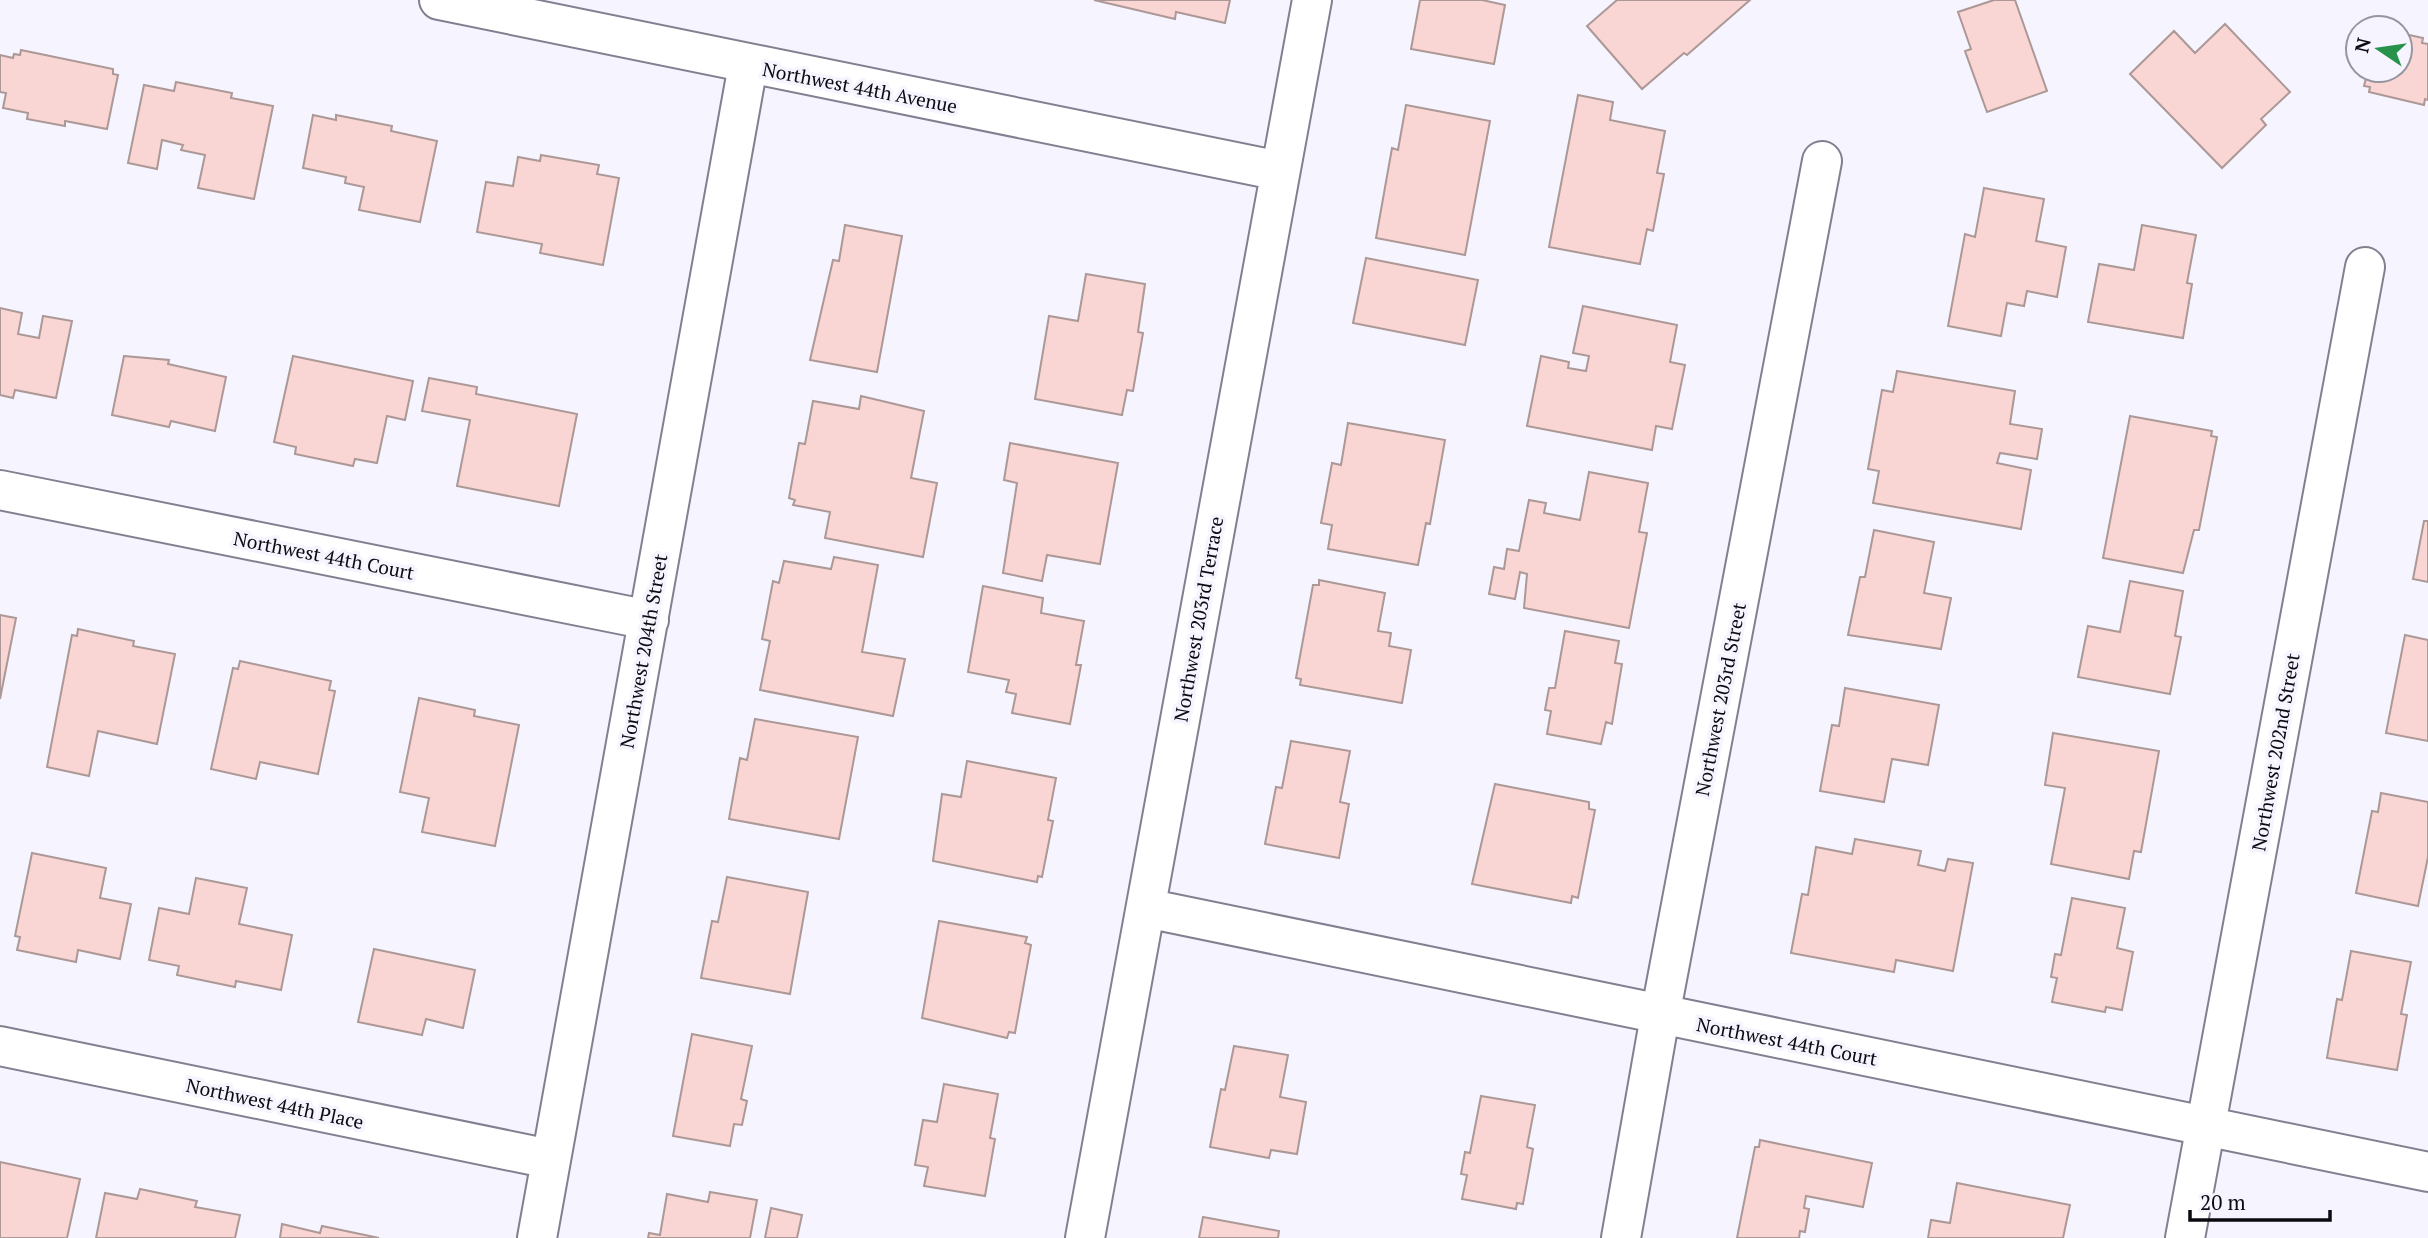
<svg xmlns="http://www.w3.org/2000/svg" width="2428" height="1238" viewBox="0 0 2428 1238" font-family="'PT Serif',serif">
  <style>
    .building { fill: #f9d6d3; stroke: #ac9896; stroke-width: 2 }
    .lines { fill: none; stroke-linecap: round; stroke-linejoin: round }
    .street-casing { stroke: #828090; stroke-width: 42 }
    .street { stroke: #fff; stroke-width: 38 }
    .labels { text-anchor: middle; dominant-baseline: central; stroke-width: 7; stroke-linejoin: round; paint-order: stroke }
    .street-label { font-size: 19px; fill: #0b0a10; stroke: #f5f4ff }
  </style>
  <rect width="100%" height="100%" fill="#f5f4ff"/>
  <path class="building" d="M1094,0H1230L1225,23L1176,12L1175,19Z
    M1420,0H1482L1505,5L1494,64L1411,49Z
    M1617,0H1750L1687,55L1684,53L1642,89L1587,26Z
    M1994,0H2015L2047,91L1987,112L1965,51L1971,49L1958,12Z
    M2225,24L2290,92L2261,119L2266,125L2222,168L2130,74L2174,31L2195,53Z
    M2400,33L2423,38L2422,43L2428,44V100L2425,99L2424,105L2369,92L2370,87L2364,86L2368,70H2400Z
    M21,50L113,69V74L118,75L107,129L65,121V126L27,119L28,113L3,108L6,93L0,92V55L13,58L14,54L20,55Z
    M176,82L232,93L231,98L273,106L254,199L198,188L205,155L181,150L183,145L162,140L157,169L128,163L144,85L174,91Z
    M1578,95L1613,102L1610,120L1665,131L1657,173L1664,174L1653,231L1647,229L1640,264L1549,247Z
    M1406,105L1490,121L1465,255L1376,238L1392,148L1398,150Z
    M313,115L336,120V115L392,126L391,131L437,141L420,222L359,210L364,187L345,183L346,177L303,168Z
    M541,155L599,165L597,174L619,178L603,265L540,253L542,244L477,232L486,182L513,186L518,157L540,161Z
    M1984,188L2044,199L2036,241L2066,247L2057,297L2027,291L2024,306L2007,303L2001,336L1948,326L1965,234L1975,237Z
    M845,225L902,236L877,372L810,360L833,260L839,261Z
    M2142,225L2196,235L2187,283L2192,284L2183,338L2088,322L2099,264L2134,270Z
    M1366,258L1478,280L1465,345L1353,323Z
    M1086,274L1145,284L1138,332L1143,333L1133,391L1127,390L1122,415L1035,399L1049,316L1078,321Z
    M1583,306L1677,325L1670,362L1685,365L1672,429L1656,426L1652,450L1527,426L1541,356L1569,362L1568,368L1586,371L1589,356L1573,353Z
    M0,308L22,313L18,334L39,338L43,316L72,321L56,398L15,390L13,398L0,395Z
    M124,356L169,360L168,364L226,377L215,431L171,421L169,427L112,415Z
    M293,356L413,381L405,420L387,416L377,463L355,459L353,466L295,454L296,447L274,442Z
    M1897,371L2015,391L2010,424L2042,429L2037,459L2000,453L1997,463L2031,470L2021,529L1873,503L1879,471L1868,469L1882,390L1893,392Z
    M429,378L477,387L476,394L577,414L559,506L457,486L470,420L422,411Z
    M861,396L924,411L911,478L937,483L923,557L825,538L830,512L793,505L795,500L789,498L799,443L805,444L813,401L859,409Z
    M2130,416L2212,431L2211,436L2217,437L2199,530H2194L2183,573L2103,558Z
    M1348,423L1445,440L1430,524L1426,523L1418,565L1328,549L1332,525L1321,523L1332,463L1341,465Z
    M1010,443L1118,463L1100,564L1047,555L1042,581L1003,573L1017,483L1004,480Z
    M1589,472L1648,483L1639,532L1647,533L1629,628L1524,608L1527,574L1520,572L1515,599L1489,594L1494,567L1504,569L1507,549L1519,551L1529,500L1546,503L1544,513L1580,520Z
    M2424,521H2428V582L2413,579Z
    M1874,530L1934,542L1924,593L1951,598L1941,649L1848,635L1860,577H1865Z
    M834,557L878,565L862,652L905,659L893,716L760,690L770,641L762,639L773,581L779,583L784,561L831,569Z
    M1319,580L1385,593L1378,631L1391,633L1389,646L1411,650L1402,703L1300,685L1301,679L1296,678L1313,585H1319Z
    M2130,581L2183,591L2175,636L2181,637L2170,694L2078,677L2088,626L2120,632Z
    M983,586L1043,598L1041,613L1084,621L1076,665H1081L1070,724L1012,713L1016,694L1006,692L1009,680L968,672Z
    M0,615L16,618L0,699Z
    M78,629L134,641L133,646L175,654L157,744L98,731L89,776L47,767L72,635L77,636Z
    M1565,631L1619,641L1615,663L1622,664L1612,724L1606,722L1601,744L1547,734L1551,711L1545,710L1549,688H1555Z
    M2405,635L2428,640V741L2386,733Z
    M240,661L331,681L329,690L335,691L318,774L260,762L256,779L211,769L233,668L238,669Z
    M1845,688L1939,705L1928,765L1892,759L1884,802L1820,791L1832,725L1839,726Z
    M419,698L475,710L474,716L519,725L495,846L422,832L429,798L400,792Z
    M755,719L858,737L839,839L729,819L740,758L747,760Z
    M2053,733L2159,751L2141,852L2134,851L2129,879L2051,864L2065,788L2045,785Z
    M1291,741L1350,751L1340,802L1349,804L1339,858L1265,844L1276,787L1282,788Z
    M967,761L1056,778L1048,820L1053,821L1042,877L1038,876L1037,882L933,861L942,794L961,797Z
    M1495,784L1589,802V809L1595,810L1578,898L1572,896L1571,903L1472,884Z
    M2381,793L2428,802V857L2418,906L2356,893L2372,811L2378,812Z
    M1855,839L1921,851L1918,865L1945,871L1948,859L1973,863L1953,971L1896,960L1894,972L1791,953L1802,894L1808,895L1816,847L1852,854Z
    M32,853L106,868L100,898L131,904L120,959L78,950L76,962L17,950L20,937L15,936Z
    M727,877L808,892L790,994L701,978L712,921L718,922Z
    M196,878L247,888L239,924L292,935L281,990L236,981L235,987L177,975L179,966L149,960L159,908L189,914Z
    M2072,898L2125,908L2117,948L2133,952L2122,1010L2106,1007L2105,1012L2052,1002L2057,978L2051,977L2055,954L2061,955Z
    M939,921L1027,937L1025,943L1031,945L1015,1033L1009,1032L1007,1038L922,1018Z
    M374,949L475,970L463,1028L426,1019L422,1035L358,1022Z
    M2351,951L2411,962L2401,1014L2407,1015L2397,1070L2327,1058L2337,999L2342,1000Z
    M692,1034L752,1046L741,1099L747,1101L742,1125L734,1124L730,1146L673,1136Z
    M1234,1046L1288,1055L1280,1097L1306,1102L1297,1154L1271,1150L1269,1158L1210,1147L1221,1089L1225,1090Z
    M944,1084L998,1094L990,1138L995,1139L985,1196L924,1186L928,1167L915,1165L923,1120L937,1122Z
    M1481,1096L1535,1105L1527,1147L1533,1149L1523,1204L1517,1203L1516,1209L1462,1199L1467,1175L1461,1174L1465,1152L1470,1153Z
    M1760,1140L1872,1163L1863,1207L1806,1196L1804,1208L1809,1209L1805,1232L1800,1231L1799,1238H1737L1755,1147H1759Z
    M0,1162L80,1179L67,1238H0Z
    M1957,1183L2070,1205L2063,1238H1928L1931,1220L1950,1223Z
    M140,1189L197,1201L195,1207L240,1215L235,1238H96L105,1193L137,1199Z
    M710,1192L757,1200L750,1238H648L649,1233L660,1235L667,1194L708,1202Z
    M771,1208L802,1215L797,1238H765Z
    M1203,1217L1279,1231L1278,1238H1199Z
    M282,1224L320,1233L322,1226L379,1238H280Z"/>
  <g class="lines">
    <g class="street-casing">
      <path id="street" d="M439,0L1280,171
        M0,490L649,620
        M1146,908L2428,1172
        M0,1046L550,1159
        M537,1238L748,65
        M1085,1238L1312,0
        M1621,1238L1660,1016L1822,161
        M2185,1238L2365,267"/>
    </g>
    <use href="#street" class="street"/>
  </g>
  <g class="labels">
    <g class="street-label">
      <text transform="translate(860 87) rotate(11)">Northwest 44th Avenue</text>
      <text transform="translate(324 555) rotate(11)">Northwest 44th Court</text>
      <text transform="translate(1198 619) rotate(-80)">Northwest 203rd Terrace</text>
      <text transform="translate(643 651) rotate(-80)">Northwest 204th Street</text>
      <text transform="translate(1720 699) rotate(-79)">Northwest 203rd Street</text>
      <text transform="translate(2275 752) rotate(-80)">Northwest 202nd Street</text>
      <text transform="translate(1787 1041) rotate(11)">Northwest 44th Court</text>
      <text transform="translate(275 1103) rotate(12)">Northwest 44th Place</text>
    </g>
  </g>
  <g transform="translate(2379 49) rotate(283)"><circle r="33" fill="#f5f4ff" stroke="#97969f" stroke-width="2"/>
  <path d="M0-5L12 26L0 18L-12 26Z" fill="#26924a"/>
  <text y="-10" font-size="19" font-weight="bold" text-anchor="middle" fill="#0b0a10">N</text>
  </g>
  <path d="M2190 1210v10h140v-10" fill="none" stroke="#0b0a10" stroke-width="3.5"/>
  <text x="2200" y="1210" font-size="21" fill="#0b0a10" stroke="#f5f4ff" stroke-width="5" paint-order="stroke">20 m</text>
</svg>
